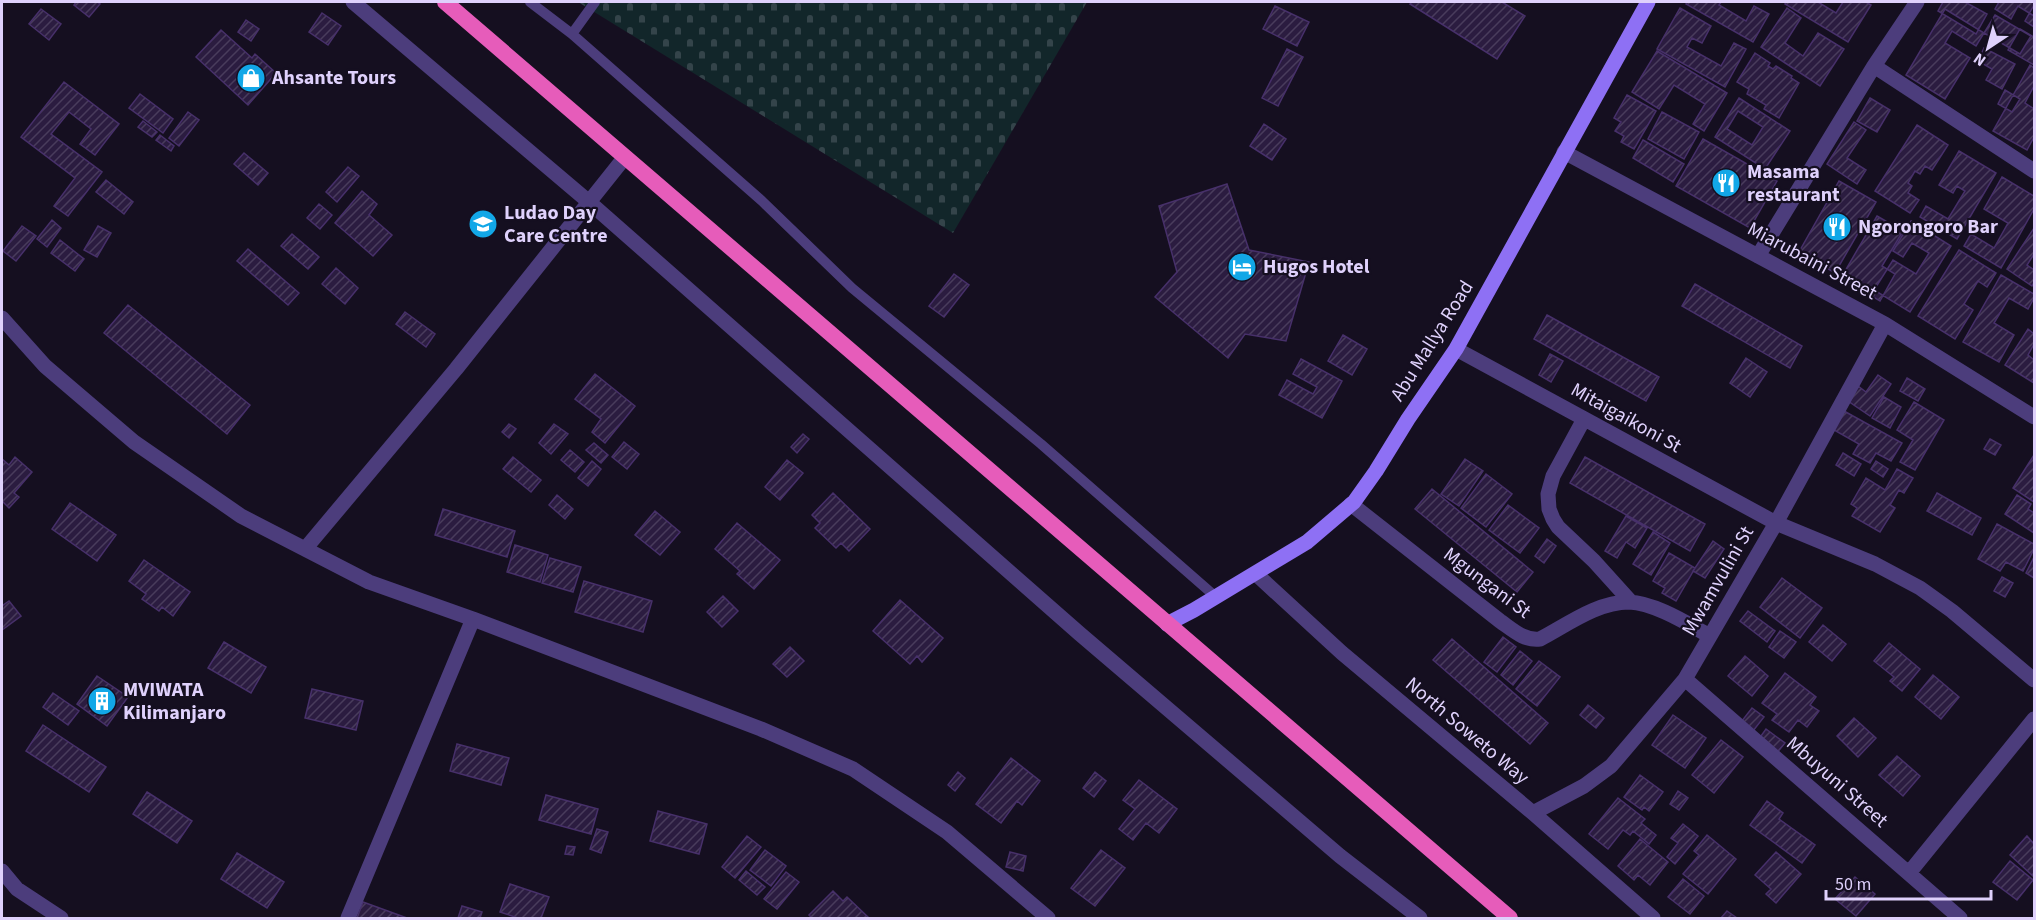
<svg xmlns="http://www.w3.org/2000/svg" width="2036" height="920" viewBox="0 0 2036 920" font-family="'Source Sans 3',sans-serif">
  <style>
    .cemetery { fill: url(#cemetery-stones) }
    .building { fill: url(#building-hatch); stroke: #47306a; stroke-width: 1.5; fill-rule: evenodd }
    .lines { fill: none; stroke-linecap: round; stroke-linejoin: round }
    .service { stroke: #4c3d7c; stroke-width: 10 }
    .minor { stroke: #4c3d7c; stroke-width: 15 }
    .secondary { stroke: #8e70f4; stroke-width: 15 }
    .trunk { stroke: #e65cba; stroke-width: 16 }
    .labels { text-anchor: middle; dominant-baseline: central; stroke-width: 4.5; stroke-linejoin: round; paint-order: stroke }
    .poi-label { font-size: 20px; font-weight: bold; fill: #dfd1fc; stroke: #150f20; text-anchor: start }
    .street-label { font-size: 20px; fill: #dfd1fc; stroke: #150f20 }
  </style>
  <defs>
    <pattern id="cemetery-stones" width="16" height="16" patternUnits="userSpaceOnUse" patternTransform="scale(1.5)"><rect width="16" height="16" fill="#12262a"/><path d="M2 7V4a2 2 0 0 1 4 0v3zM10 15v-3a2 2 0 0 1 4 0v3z" fill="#34444a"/></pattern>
    <pattern id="building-hatch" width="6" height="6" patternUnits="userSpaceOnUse" patternTransform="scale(1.5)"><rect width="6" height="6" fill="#2b1c40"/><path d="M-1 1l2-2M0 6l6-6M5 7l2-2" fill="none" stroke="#493c5c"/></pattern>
  </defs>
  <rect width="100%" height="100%" fill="#150f20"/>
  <path class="cemetery" d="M578,2H1087L953,233Z"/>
  <path class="building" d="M76,2H97L100,4L89,17L74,5Z
    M1412,2H1502L1525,16L1497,59L1410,4Z
    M1687,2H1721L1719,5L1746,21L1754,6L1769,14L1753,42L1686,4Z
    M1786,2H1818L1836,13L1843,2H1866L1871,5L1848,42L1785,4Z
    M1943,2H1965L1987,14L1976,34L1938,11Z
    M1999,2H2034V16L2018,6L2011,19L1995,9Z
    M2034,5V27L2025,21Z
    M1275,6L1309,22L1297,46L1263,29Z
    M1680,8L1711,26L1702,43L1692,38L1687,47L1721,66L1734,43L1746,49L1725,87L1657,49Z
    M1787,8L1801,18L1785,43L1803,56L1818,33L1844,49L1820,86L1761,47Z
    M41,9L61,24L49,40L29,24Z
    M1945,9L1984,33L1976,46L1952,31L1945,43L1970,58L1945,99L1906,75Z
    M322,13L341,26L328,45L309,32Z
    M1995,15L2031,36L2020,54L1984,33Z
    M246,20L259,29L251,41L238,32Z
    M2020,29L2034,37V65L2008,50Z
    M221,30L252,58L255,54L276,73L248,105L196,57Z
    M1984,48L2015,64L2002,89L1986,80L1992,69L1978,61Z
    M1287,49L1303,57L1278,106L1262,98Z
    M1657,51L1727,93L1704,131L1693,124L1705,104L1674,85L1659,109L1632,92Z
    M1755,53L1770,63L1768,66L1773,69L1776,66L1792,76L1791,78L1799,83L1779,118L1764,109L1766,105L1747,94L1749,89L1737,82Z
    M2030,65L2034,68V86L2025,103L2034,109V137L2027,150L1993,131Z
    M64,82L119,124L95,155L80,144L91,129L69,112L51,134L102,172L68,216L54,206L75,178L21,137Z
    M2005,90L2020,99L2012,112L1998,104Z
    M140,94L173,119L163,133L129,108Z
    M1627,95L1656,111L1634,149L1621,142L1624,136L1615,131L1621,122L1614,118Z
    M1739,98L1790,131L1765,169L1715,137ZM1738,111L1763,127L1752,145L1727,129Z
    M1870,98L1890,110L1877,132L1857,121Z
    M188,112L199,120L179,146L169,138Z
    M1662,112L1699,132L1684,159L1648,139Z
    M143,121L157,132L152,137L138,127Z
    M1854,122L1866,130L1847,158L1866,170L1857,184L1827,164Z
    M1264,124L1286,139L1272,160L1250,146Z
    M1917,125L1948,145L1932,170L1925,166L1920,174L1915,171L1908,183L1912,186L1908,193L1919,200L1910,213L1875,191Z
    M160,135L174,146L171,151L156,140Z
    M1703,139L1777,181L1750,228L1676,186Z
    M1643,140L1684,164L1673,182L1633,158Z
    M1959,151L1996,173L1957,239L1920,217L1926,206L1948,219L1965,191L1957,186L1953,193L1939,185Z
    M244,153L268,173L258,185L234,164Z
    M348,167L359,176L337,202L326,192Z
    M2002,177L2034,196V209L2001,268L1964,246L1971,234L1994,248L2008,223L1984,209Z
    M106,180L133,202L124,214L96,192Z
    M1839,181L1876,202L1835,273L1799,252Z
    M1227,184L1249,250L1309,262L1286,341L1245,334L1228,358L1155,297L1177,272L1159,206Z
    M362,191L377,204L369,215L392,235L373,256L335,223Z
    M319,204L332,215L320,229L307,218Z
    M1877,216L1903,231L1882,266L1895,274L1880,301L1841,278Z
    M52,220L61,228L47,247L37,239Z
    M1911,221L1951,246L1910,312L1874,290L1893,260L1916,274L1929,253L1912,243L1903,257L1893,251Z
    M22,226L36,236L16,261L3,251Z
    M98,226L111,233L97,257L84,250Z
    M2034,228V254L2027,265L2034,270V283L2032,286L2007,269Z
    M292,234L319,257L308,269L281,246Z
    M60,240L84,259L75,271L51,253Z
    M248,249L299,293L288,305L237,261Z
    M1959,250L1996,273L1987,287L1978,281L1964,304L1973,310L1955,339L1918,316Z
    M336,268L358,288L345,304L322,284Z
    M954,274L969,285L944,317L929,306Z
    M2001,275L2034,294V298L2028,309L2009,298L1994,323L2014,335L1999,362L1963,342Z
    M1695,284L1802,346L1790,368L1682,306Z
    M128,305L250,405L227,434L104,333Z
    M405,312L435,334L426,347L396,324Z
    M1547,315L1659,377L1646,401L1534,339Z
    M2028,329L2034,334V344L2028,355L2034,360V383L2005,365Z
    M1343,335L1367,349L1352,375L1328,361Z
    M1550,354L1563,361L1551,382L1539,375Z
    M1746,358L1767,372L1750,397L1730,383Z
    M1301,359L1342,381L1322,418L1279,395L1287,380L1313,394L1317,387L1293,374Z
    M595,374L635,406L605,443L592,432L601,419L575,399Z
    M1878,375L1891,384L1870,416L1848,401L1858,386L1866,392Z
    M1907,378L1925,389L1918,401L1900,391Z
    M1884,397L1901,407L1890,428L1872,418Z
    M1914,402L1944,420L1915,470L1900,462L1913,440L1897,430Z
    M1844,411L1902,443L1891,461L1876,453L1870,463L1853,454L1859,444L1834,430Z
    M509,424L516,429L509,438L502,432Z
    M554,424L568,434L551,454L539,443Z
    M803,434L809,439L797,453L791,447Z
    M1990,439L2001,445L1995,455L1984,449Z
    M624,442L639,454L627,469L612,457Z
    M594,443L608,455L601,463L586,450Z
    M570,450L584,462L575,472L561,460Z
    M1843,453L1861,464L1854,476L1836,465Z
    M2034,455V502L2013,488Z
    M15,457L32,472L14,493L19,497L9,508L2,501V459L9,465Z
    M513,457L541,480L531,492L503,469Z
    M1585,457L1705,524L1690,551L1570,483Z
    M1465,459L1483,471L1459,506L1441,494Z
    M787,460L803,473L780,500L765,487Z
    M592,461L601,469L588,486L578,478Z
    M1876,461L1888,469L1883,477L1871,469Z
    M1897,469L1913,478L1904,493L1899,490L1890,505L1895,508L1880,532L1852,516L1857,508L1851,504L1866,478L1885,490Z
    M1486,474L1512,494L1486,527L1461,508Z
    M1432,489L1533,572L1517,592L1415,509Z
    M833,493L870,529L849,551L841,543L836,548L815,528L820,523L812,515Z
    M1937,493L1981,518L1972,535L1927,511Z
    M557,495L573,509L565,519L549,505Z
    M2017,495L2031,504L2028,509L2034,513V533L2005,514Z
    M70,503L116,535L97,561L52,529Z
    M1508,505L1539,528L1520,553L1489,530Z
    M443,509L515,531L507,557L435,535Z
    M655,511L680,532L660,555L635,535Z
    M1626,516L1647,528L1635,548L1626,542L1617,558L1605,551Z
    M737,523L780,560L754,589L737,574L740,571L715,549Z
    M1997,524L2034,544V549L2023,571L2006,562L2000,571L1978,559Z
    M1653,532L1670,543L1651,575L1633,564Z
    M1547,539L1556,546L1544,563L1535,556Z
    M1713,541L1724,549L1705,578L1693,571Z
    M515,545L548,555L540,582L507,572Z
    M1669,553L1695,568L1676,601L1662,593L1665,588L1653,581Z
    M2034,557V578L2026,573Z
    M550,558L581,567L573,592L542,583Z
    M144,560L190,592L173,616L162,607L159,611L142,599L146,594L129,581Z
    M2002,577L2013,583L2005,597L1994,591Z
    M1782,578L1822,608L1800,638L1760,607Z
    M584,581L652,601L643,632L575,612Z
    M723,596L738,611L722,627L707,612Z
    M900,600L943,638L922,662L917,656L910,664L873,631Z
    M9,601L21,616L2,630V606Z
    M1748,611L1775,631L1767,642L1740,621Z
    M1823,625L1846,644L1832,661L1809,642Z
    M1780,631L1796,642L1784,658L1769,647Z
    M1503,637L1516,647L1497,672L1484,662Z
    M1452,639L1548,723L1530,744L1433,660Z
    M224,642L266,667L251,693L208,668Z
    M1889,643L1920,669L1902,691L1890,681L1894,677L1874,661Z
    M790,647L804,661L787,677L773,664Z
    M1520,651L1532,661L1513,685L1501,675Z
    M1745,656L1768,676L1752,696L1728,676Z
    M1539,661L1560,677L1537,706L1516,689Z
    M1785,673L1816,697L1810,705L1819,711L1807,727L1798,720L1789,732L1772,720L1777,714L1762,703Z
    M1933,675L1959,697L1941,719L1915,697Z
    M97,676L128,697L107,726L77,704Z
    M312,689L363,701L356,730L305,718Z
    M53,693L79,711L68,725L43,707Z
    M1588,705L1604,718L1596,728L1580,715Z
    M1752,708L1764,717L1753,731L1741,722Z
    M1673,715L1706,738L1685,768L1652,745Z
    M1854,718L1876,738L1858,757L1837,736Z
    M43,725L106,767L89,792L26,751Z
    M1766,729L1785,743L1776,754L1758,740Z
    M1721,740L1743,757L1714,793L1692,775Z
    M457,744L509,758L501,785L450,771Z
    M1897,756L1920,776L1903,796L1879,775Z
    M1011,758L1040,781L1022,805L1017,801L1001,823L976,804Z
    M958,772L965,778L955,791L948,785Z
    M1095,772L1106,781L1094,797L1083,788Z
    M1640,775L1663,792L1649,811L1644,807L1642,810L1624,797Z
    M1139,780L1177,809L1159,833L1146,823L1133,840L1119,829L1135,809L1123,800Z
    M1678,791L1688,798L1679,810L1670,804Z
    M147,792L192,821L177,843L133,814Z
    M546,795L598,809L591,834L539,820Z
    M1618,798L1645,819L1641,823L1656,835L1649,844L1633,831L1630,835L1623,830L1608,849L1589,834Z
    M1767,801L1783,813L1779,819L1815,845L1802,863L1750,825Z
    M658,811L707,824L699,854L650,841Z
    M1683,824L1698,836L1675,864L1667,857L1678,843L1671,838Z
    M597,829L608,832L601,853L590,849Z
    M1707,835L1736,859L1708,894L1683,874L1699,855L1694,851Z
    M747,836L761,847L735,878L722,867Z
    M2027,836L2034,844V877L2010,855Z
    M1640,839L1668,862L1650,885L1638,875L1634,880L1618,866Z
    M567,846L575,847L573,855L565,854Z
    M765,850L786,866L771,886L750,870Z
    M1101,850L1125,868L1095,906L1071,888Z
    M1010,852L1026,856L1023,871L1006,867Z
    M1776,852L1801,874L1776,903L1766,894L1771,889L1755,875Z
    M237,853L284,882L267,908L221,879Z
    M2010,861L2033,880L2017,900L1993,882Z
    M746,871L765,887L757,895L739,880Z
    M786,872L799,882L777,909L764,899Z
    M1855,877L1875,894L1856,916L1835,899Z
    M1683,879L1704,896L1690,914L1668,897Z
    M510,884L549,897L541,918H518L500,912Z
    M833,891L843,901L847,897L869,918H812L809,915Z
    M363,902L407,918H357Z
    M462,906L482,912L480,918H458Z
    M1727,911L1737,918H1721Z"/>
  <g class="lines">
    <path class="service" d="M530,2L572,34L762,201L852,288L1041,444L1216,597
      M572,34L595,2"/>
    <path class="minor" d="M353,2L589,202L1080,634L1340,856L1420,918
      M1874,66L2034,171
      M1564,152L1885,324L2034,417
      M1758,256L1874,66L1917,2
      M2,318L45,366L134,442L241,516L369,582L473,619L761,729L853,769L947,832L1048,918
      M1456,349L1776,523L1875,564L1920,588L1952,611L2034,680
      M1584,419L1553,476L1548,494L1549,509L1553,519L1558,527L1594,561L1631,602
      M1351,504L1500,621C1513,630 1524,641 1540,639C1567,625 1597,602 1629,602C1655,603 1688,624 1710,636
      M305,549L456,369L625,157
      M1256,574L1342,653L1533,813L1653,918
      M1685,679L1960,918
      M1533,813L1584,786L1611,766L1685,679L1776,523L1885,324
      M2,871L17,889L61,918
      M1909,873L2034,719
      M348,918L473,619"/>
    <path class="secondary" d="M1167,624L1194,610L1307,542L1354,502L1376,471L1408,419L1456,349L1648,2"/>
    <path class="trunk" d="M445,2L1510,918"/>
  </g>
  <defs>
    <g id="shop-disc" transform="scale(1.5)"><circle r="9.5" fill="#12a7e7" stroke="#150f20"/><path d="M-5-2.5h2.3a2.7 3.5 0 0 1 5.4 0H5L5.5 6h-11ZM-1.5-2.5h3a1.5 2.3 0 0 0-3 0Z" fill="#fff"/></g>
    <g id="restaurant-disc" transform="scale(1.5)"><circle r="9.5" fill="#12a7e7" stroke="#150f20"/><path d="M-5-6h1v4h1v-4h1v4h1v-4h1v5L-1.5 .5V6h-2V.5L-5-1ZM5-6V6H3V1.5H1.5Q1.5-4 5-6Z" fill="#fff"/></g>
    <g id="school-disc" transform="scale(1.5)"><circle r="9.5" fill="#12a7e7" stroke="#150f20"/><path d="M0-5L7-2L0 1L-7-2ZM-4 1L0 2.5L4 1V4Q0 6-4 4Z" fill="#fff"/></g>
    <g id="hotel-disc" transform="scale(1.5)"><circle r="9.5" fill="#12a7e7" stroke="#150f20"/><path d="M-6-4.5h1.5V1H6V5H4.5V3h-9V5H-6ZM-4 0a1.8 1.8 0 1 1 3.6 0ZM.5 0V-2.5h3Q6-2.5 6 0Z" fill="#fff"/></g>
    <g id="building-disc" transform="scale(1.5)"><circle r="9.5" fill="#12a7e7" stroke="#150f20"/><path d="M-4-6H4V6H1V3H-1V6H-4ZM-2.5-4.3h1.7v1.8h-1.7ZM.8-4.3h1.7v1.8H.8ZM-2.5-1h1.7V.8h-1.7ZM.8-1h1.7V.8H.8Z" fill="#fff"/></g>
  </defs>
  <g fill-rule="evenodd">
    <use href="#shop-disc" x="251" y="78"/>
    <use href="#restaurant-disc" x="1726" y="183"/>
    <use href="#school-disc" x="483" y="224"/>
    <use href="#restaurant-disc" x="1837" y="227"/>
    <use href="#hotel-disc" x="1242" y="267"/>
    <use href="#building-disc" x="102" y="701"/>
  </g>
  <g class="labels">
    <g class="poi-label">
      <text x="272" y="78">Ahsante Tours</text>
      <text x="1747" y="172">Masama<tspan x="1747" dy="23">restaurant</tspan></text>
      <text x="504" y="213">Ludao Day<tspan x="504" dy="23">Care Centre</tspan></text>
      <text x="1858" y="227">Ngorongoro Bar</text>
      <text x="1263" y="267">Hugos Hotel</text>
      <text x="123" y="690">MVIWATA<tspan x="123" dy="23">Kilimanjaro</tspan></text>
    </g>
    <g class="street-label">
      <text transform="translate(1812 261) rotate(28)">Miarubaini Street</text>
      <text transform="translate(1432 341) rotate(-58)">Abu Mallya Road</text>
      <text transform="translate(1626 418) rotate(29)">Mitaigaikoni St</text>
      <text transform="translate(1718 581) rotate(-60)">Mwamvulini St</text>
      <text transform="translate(1487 583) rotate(37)">Mgungani St</text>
      <text transform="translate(1467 731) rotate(40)">North Soweto Way</text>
      <text transform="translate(1837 782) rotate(41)">Mbuyuni Street</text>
    </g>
  </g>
  <rect width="2036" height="920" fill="none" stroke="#dfd1fc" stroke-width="6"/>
  <g transform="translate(1988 48) rotate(216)" stroke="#150f20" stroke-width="4.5" paint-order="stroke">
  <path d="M0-4.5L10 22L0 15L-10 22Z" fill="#dfd1fc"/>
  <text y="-9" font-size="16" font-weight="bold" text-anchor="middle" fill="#dfd1fc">N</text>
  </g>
  <path d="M1826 890v9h165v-9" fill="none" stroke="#dfd1fc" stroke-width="3"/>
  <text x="1835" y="890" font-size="18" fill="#dfd1fc" stroke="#150f20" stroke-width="4.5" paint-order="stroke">50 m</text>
</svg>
